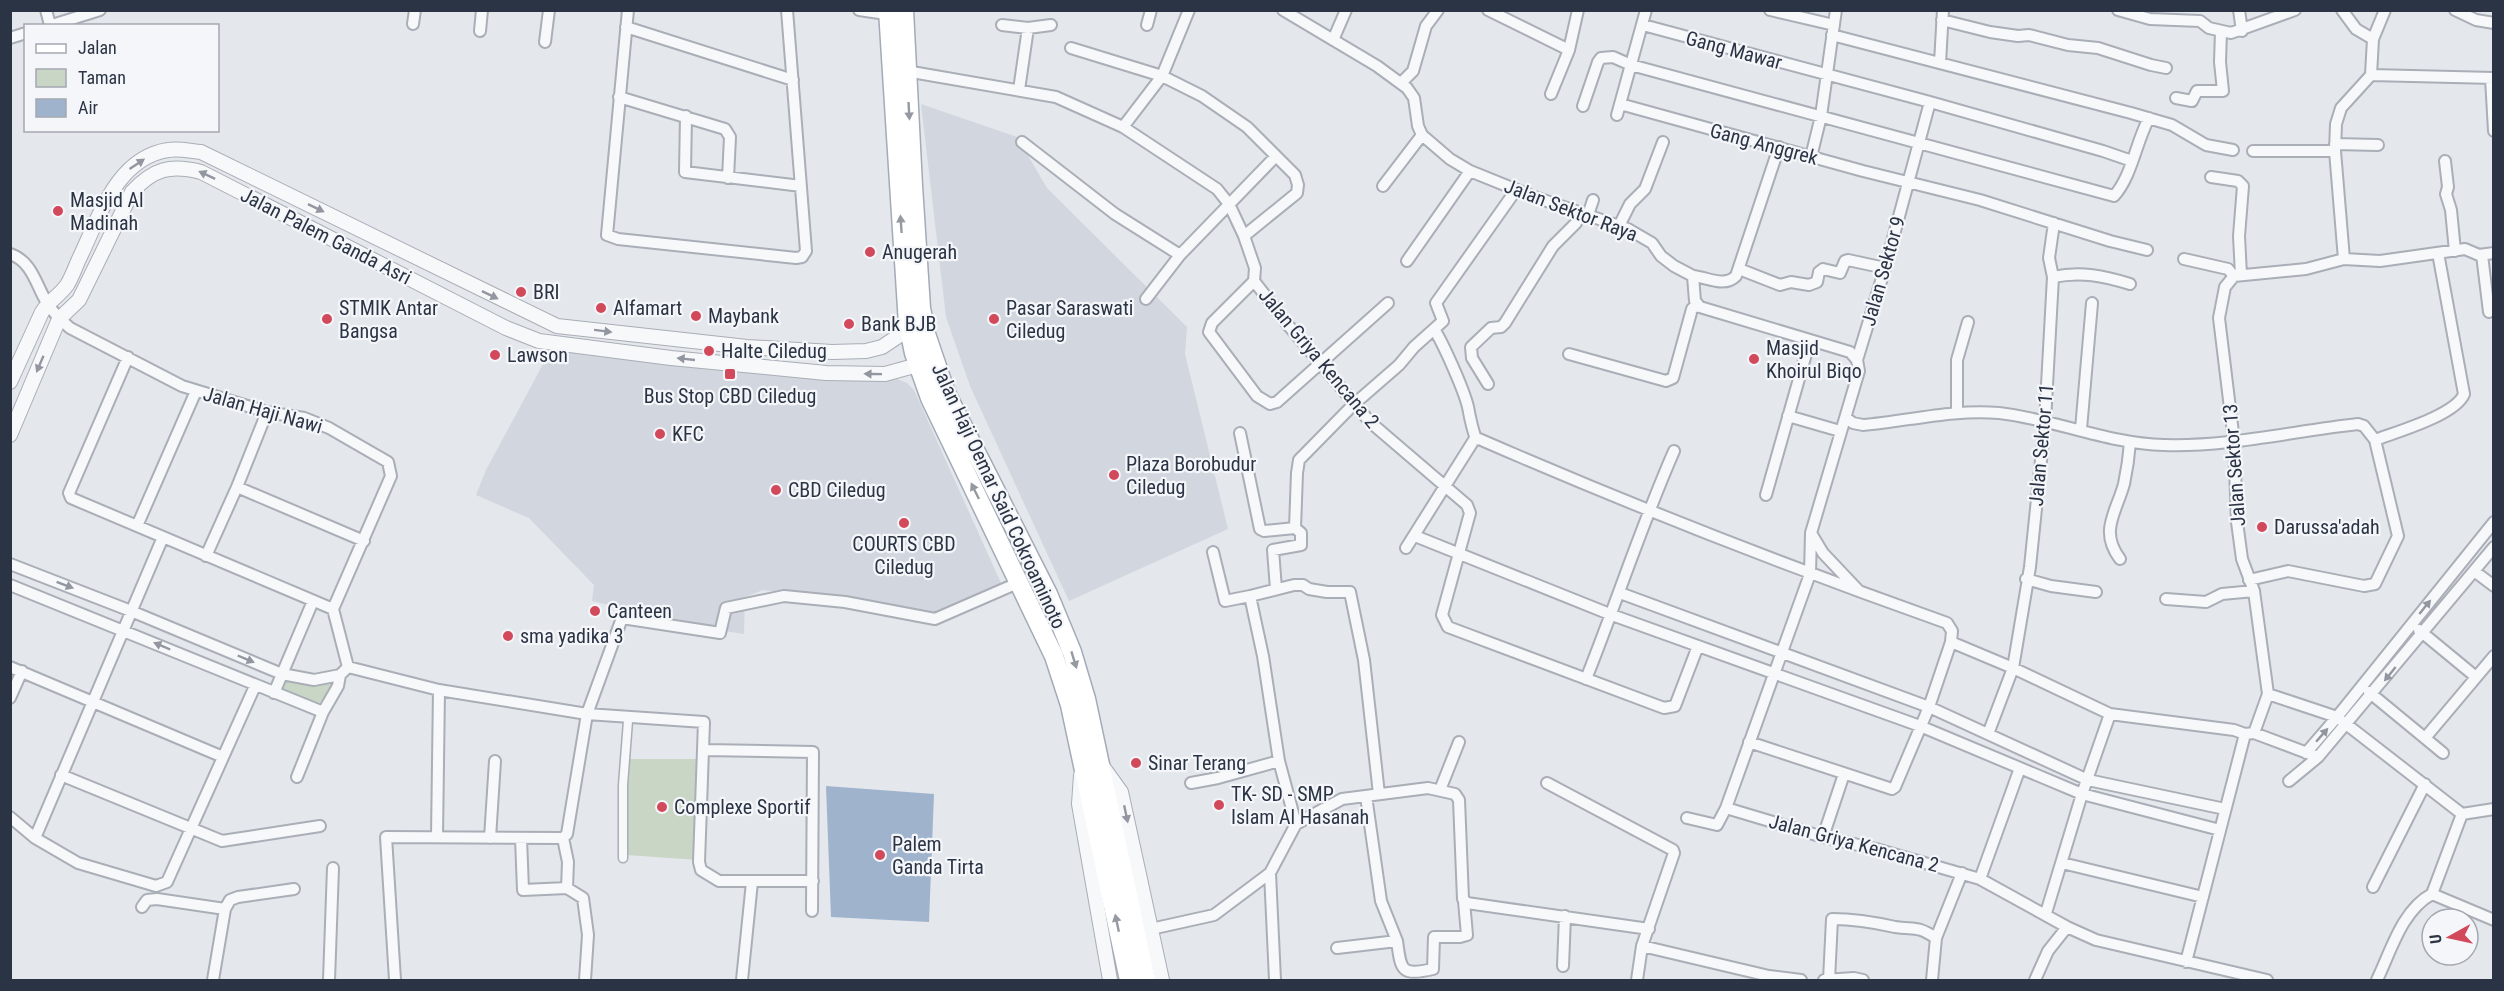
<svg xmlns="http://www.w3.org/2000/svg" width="2504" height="991" viewBox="0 0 2504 991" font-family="'Roboto Condensed',sans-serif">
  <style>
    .built { fill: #d2d6de }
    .green { fill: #c9d6c5 }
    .water { fill: #9fb4cc }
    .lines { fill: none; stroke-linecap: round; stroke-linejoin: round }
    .pedestrian-casing { stroke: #a9aeb7; stroke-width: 11 }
    .minor-casing { stroke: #a9aeb7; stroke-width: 14 }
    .tertiary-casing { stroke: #a9aeb7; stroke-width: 16 }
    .primary-casing { stroke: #a3abb8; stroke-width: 21 }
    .pedestrian { stroke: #f7f8fa; stroke-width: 8 }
    .minor { stroke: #f7f8fa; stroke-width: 10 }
    .tertiary { stroke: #f7f8fa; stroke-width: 14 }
    .primary { stroke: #fff; stroke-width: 18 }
    .oneway { fill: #959aa2 }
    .oneway2 { fill: #9196a0 }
    .poi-dot { fill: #d1495b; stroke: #f4f6f9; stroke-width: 2 }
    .labels { text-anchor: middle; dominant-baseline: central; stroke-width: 4.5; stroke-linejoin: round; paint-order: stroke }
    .street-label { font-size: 20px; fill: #2b3445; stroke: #f4f6f9 }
    .poi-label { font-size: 20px; fill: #2b3445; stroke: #f4f6f9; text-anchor: start }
  </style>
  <rect width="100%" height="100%" fill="#e4e7ec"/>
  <path class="built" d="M921,104L1017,137L1047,188L1187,327L1185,354L1228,529L1069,601L970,386L946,317Z
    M549,353H594L806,378L897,379L907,383L914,390L1001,583L916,623L865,602L763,590L745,597L744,634L616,615L617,607L592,601L594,585L529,518L476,495L486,470Z"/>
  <path class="green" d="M283,675L335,678L330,695L313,707L276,693Z
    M626,759H697L698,860L627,855Z"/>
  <path class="water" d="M826,786L934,794L929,922L831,917Z"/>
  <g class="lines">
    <g class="pedestrian-casing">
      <path id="pedestrian" d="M623,858V785L628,721"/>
    </g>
    <g class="minor-casing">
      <path id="minor" d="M46,10L50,25
        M628,10L607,235L618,239L796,258L802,257L806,251L787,10
        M859,10L893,15
        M1283,10L1377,66L1407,88L1414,98L1418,126L1422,135L1450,159L1470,171L1532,196L1628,229L1652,243L1661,256L1674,266L1693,276L1695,301L1700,307L1850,352L1857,360L1859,371L1811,533L1810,574L1726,808L1717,825L1687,818
        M1488,10L1569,50
        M1770,10L1834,25
        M2118,10L2150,19L2200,21L2209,28L2231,33L2295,10
        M2239,10L2242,31
        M2342,10L2356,29L2373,39
        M2455,10L2476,20L2494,23
        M1942,20L1990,32L2018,36L2029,35L2068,45L2098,48L2151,65L2166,68
        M413,24L415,10
        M1002,25L1028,28L1051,25
        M1147,25L1151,10
        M1643,25L1930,102L2103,151L2132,161
        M49,26L100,10
        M626,27L793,80
        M480,31L482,10
        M1832,35L2131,113L2172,125L2206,145L2233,150
        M10,38L26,33
        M1333,40L1346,10
        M545,42L549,10
        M1071,48L1162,76L1202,96L1247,127L1295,175L1298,185L1297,193L1244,236
        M1940,63L1943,10
        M906,71L1056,97L1123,127L1217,189L1229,204L1244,236L1255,268L1254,281L1288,325L1370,422L1467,505L1470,513L1442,615L1448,627L1664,708L1675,706L1698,646
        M2371,75L2494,78
        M2491,78L2494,131
        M1401,83L1413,71L1426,26L1438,10
        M1019,90L1028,28
        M1551,94L1569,50L1578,10
        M619,97L725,129L730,137L728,178
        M2176,98L2192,101L2197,91H2223L2220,62L2221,31
        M1620,104L1863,171L1980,200L2110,241L2147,250
        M1583,106L1598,62L1601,58L1613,57L1631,65L2114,196C2132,176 2136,142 2149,118
        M1617,115L1646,10
        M686,116L685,172L801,186
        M1123,127L1162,76L1189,10
        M1022,142L1115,214L1180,255
        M2335,144L2378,145
        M2253,151H2335
        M1811,157L1821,116L1836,10
        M2445,161L2448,187L2446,194L2451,210L2455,251
        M2211,177L2238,181L2243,186L2239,236L2241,275
        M1383,186L1422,135
        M1588,215L1593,200
        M1619,226L1630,204L1645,189L1663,142
        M2494,253L2479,255L2465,249L2380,261L2344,259L2306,269L2234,276L2225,287L2219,318L2234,441L2237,522L2242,559L2254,591L2268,694L2337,717L2462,814L2494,809
        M10,254C32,261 36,285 47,303C53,313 61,320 70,328L182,386L267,412L304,418L329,428L388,462L391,476L333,609
        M2482,255L2489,312
        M2184,259L2228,269L2234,276
        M2344,259L2335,151L2336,124L2341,108L2371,75L2373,39L2385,10
        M1407,261L1470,171
        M1739,269L1780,285L1791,282L1809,285L1817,282L1819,272L1823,269L1840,273L1845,261L1848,260L1885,268
        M1693,276C1707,277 1724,288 1736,276L1779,147
        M2053,277C2081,271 2104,276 2130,284
        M1254,281L1212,323L1209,332L1257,396L1270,404L1277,402L1388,303
        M1146,299L1180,255L1276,156
        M1434,329C1443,343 1464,390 1468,407C1470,418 1472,428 1476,439
        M1569,354L1666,381L1673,378L1692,309L1697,305
        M128,357L69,493L71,498L333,609
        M1857,360L1885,268L1930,102
        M1488,384L1472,358L1471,347L1491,328L1501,327L1505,323L1553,246L1576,223L1580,212
        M1957,413V360L1968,322
        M1788,416L1840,431
        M1846,418L1853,423L1863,425C1909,421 1953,409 1999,413C2054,419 2108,444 2164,445C2228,447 2294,431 2358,424L2364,426L2375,440L2398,536L2375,584L2364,586L2288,571L2249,580
        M2081,429L2092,303
        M1240,433L1260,529L1264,531L1295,528L1297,473L1299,460L1353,405L1399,365L1414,347L1443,321L1436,303L1516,190
        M2375,440C2396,432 2456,415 2464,394L2438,253
        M237,487L364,541
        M1766,495L1810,340
        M137,526L196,391
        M1811,533L1823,553L1858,590
        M1415,536L1612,615L1920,726L2082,794L2220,830
        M1406,548L1474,440L1479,439C1633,506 1789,567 1947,623L1952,631L1951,642L1929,707L1895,787L1892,789L1749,742
        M1213,552L1225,601L1250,596L1263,656L1279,761L1296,824
        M206,556L237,487L267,412
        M2120,559C2099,531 2116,513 2124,484C2127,470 2129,456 2130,442
        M10,564L131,611L282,674L314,680L340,675
        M2474,571L2494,586
        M2026,579L2051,586L2096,592
        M10,585L323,712L338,686L340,675L348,667L439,690L587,714L704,722L699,862L701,870L719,881H813
        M1276,589L1273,550L1301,545V533L1295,528
        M1620,593L1929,707L2088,780L2225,809
        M1250,596L1294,585H1303L1309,589L1327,592H1350L1364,660L1379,794
        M2166,599L2206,602L2222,594L2254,591
        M333,609L348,667
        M2419,630L2476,677
        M1951,642L2013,668L2110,714L2234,730L2245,734L2254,733L2318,757
        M10,667L223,757
        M1586,679C1616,604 1641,526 1674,451
        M2369,692L2443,753
        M274,693L313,601
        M10,698L22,671
        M2254,733L2268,694
        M1988,734L2013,668L2030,567L2045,421L2053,277L2049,258L2054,223
        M2425,738L2494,656
        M704,750L813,752L812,911
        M2306,753L2337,717L2494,522
        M61,775L222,841L320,826
        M297,777L323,712
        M2289,781L2318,757L2494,547
        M1191,783L1218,778L1279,761
        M1547,783L1673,850L1674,853L1642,946
        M1440,790L1459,742
        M1726,808L1823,837L1876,849L1980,879L2067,927L2096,940L2267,980
        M10,817L35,838L78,863L156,886L167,882L255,686
        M437,837L439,690
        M1823,837L1844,774
        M35,838L163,537
        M490,838L495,761
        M521,838L523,890L567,888
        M2062,863L2203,897
        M1980,879L2020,768
        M2373,887L2425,784
        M2432,894L2494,920
        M142,907L147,900L157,899L225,909L213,980
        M225,909L230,900L238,897L294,889
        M2046,913L2082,794L2110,714
        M1151,929L1214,915L1270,873
        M1397,941C1401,971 1401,976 1433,969L1434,937H1460L1467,935L1464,901
        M1337,948L1397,941L1381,901L1366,796
        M2186,962L2245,734
        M1563,966L1565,916
        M329,980L333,868
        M395,980L386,837L563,838
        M585,980L588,935L583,898L567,888L568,862L563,838L567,834L587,714L622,618L720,633L726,608L784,596L845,602L935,619L1020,582
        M742,980L752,882
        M1275,980L1270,873L1296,824L1342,799L1428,788L1455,794L1459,800L1463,899L1467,903L1649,929
        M1637,980L1642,946L1769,976L1801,980
        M1824,980L1854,978L1863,980
        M1829,980L1832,919C1854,919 1873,922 1895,927C1915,930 1916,925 1936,938
        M1932,980L1936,938L1962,873
        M2035,980L2048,951L2067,927
        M2377,980C2391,951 2402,910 2432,894L2462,814"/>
    </g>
    <g class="tertiary-casing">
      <path id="tertiary" d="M10,382L42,312C49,301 60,295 67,285C72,277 75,268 79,259C99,218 116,158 168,150C179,148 190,151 201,152L557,326L747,347L832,352L866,351L882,347L900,335L908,324
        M10,435L59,319L79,300L132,192C153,169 170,164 201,172L506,328L539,341L671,358L826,373L885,374L925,363
        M1103,767L1121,792L1162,980
        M1081,775L1079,804L1110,980"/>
    </g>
    <g class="primary-casing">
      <path id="primary" d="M888,10L908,324L914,353L930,398L1054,656L1070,705L1129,980
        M904,10L913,186L921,308L926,334L946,393L1048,594L1072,652L1086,699L1146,980"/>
    </g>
    <use href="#pedestrian" class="pedestrian"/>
    <use href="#minor" class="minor"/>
    <use href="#tertiary" class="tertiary"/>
    <use href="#primary" class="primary"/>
  </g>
  <defs><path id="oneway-solid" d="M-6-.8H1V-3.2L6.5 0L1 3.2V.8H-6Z" transform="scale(1.5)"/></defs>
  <g class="oneway">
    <use href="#oneway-solid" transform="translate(909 111) rotate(87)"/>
    <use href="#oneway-solid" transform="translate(901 224) rotate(-94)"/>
    <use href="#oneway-solid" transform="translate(975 491) rotate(-116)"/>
    <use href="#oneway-solid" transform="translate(1074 660) rotate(73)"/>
    <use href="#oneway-solid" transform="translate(1117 923) rotate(-102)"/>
  </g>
  <g class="oneway2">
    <use href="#oneway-solid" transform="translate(137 164) rotate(-34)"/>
    <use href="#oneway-solid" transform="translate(207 175) rotate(-155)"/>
    <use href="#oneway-solid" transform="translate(316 208) rotate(26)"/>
    <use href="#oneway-solid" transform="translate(490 295) rotate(26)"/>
    <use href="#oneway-solid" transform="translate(603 331) rotate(7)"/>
    <use href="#oneway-solid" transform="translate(686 359) rotate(-174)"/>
    <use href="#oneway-solid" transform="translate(40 364) rotate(113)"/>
    <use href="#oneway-solid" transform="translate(873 374) rotate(-179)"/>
    <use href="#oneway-solid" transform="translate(65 585) rotate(21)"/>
    <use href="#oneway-solid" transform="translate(2425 607) rotate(-51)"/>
    <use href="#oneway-solid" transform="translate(162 646) rotate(-157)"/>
    <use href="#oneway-solid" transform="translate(246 659) rotate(23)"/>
    <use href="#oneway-solid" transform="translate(2390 674) rotate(129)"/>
    <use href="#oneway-solid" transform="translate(2322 735) rotate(-49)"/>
    <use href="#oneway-solid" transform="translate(1126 814) rotate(78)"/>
  </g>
  <g class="poi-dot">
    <circle cx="58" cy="211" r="6"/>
    <circle cx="870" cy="252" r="6"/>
    <circle cx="521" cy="292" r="6"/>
    <circle cx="601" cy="308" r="6"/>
    <circle cx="696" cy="316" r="6"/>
    <circle cx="327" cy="319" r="6"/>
    <circle cx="994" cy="319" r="6"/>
    <circle cx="849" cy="324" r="6"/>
    <circle cx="709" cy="351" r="6"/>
    <circle cx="495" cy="355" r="6"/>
    <circle cx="1754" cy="359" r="6"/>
    <rect x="724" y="368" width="12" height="12" rx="3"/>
    <circle cx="660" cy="434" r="6"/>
    <circle cx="1114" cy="475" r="6"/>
    <circle cx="776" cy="490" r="6"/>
    <circle cx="904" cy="523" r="6"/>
    <circle cx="2262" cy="527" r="6"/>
    <circle cx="595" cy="611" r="6"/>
    <circle cx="508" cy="636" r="6"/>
    <circle cx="1136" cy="763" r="6"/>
    <circle cx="1219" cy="805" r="6"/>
    <circle cx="662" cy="807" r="6"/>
    <circle cx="880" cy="855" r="6"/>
  </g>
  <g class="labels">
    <g class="street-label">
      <text transform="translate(1734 50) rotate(15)">Gang Mawar</text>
      <text transform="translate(1764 144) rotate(15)">Gang Anggrek</text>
      <text transform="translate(1571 210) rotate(21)">Jalan Sektor Raya</text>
      <text transform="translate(326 236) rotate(27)">Jalan Palem Ganda Asri</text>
      <text transform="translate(1883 271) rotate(-74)">Jalan Sektor 9</text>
      <text transform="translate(1319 358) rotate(50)">Jalan Griya Kencana 2</text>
      <text transform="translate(263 410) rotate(16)">Jalan Haji Nawi</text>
      <text transform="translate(2041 445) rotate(-85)">Jalan Sektor 11</text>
      <text transform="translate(2234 465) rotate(-94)">Jalan Sektor 13</text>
      <text transform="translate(999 496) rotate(65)">Jalan Haji Oemar Said Cokroaminoto</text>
      <text transform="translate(1854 843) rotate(15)">Jalan Griya Kencana 2</text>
    </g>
    <g class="poi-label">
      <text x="70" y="200">Masjid Al<tspan x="70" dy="23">Madinah</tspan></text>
      <text x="882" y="252">Anugerah</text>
      <text x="533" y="292">BRI</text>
      <text x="339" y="308">STMIK Antar<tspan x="339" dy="23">Bangsa</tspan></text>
      <text x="613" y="308">Alfamart</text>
      <text x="1006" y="308">Pasar Saraswati<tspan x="1006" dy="23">Ciledug</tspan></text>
      <text x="708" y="316">Maybank</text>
      <text x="861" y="324">Bank BJB</text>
      <text x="1766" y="348">Masjid<tspan x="1766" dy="23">Khoirul Biqo</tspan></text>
      <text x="721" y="351">Halte Ciledug</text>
      <text x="507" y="355">Lawson</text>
      <text x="730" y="396" text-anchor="middle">Bus Stop CBD Ciledug</text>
      <text x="672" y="434">KFC</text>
      <text x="1126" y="464">Plaza Borobudur<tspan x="1126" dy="23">Ciledug</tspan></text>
      <text x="788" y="490">CBD Ciledug</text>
      <text x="2274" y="527">Darussa'adah</text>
      <text x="904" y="544" text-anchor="middle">COURTS CBD<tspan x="904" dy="23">Ciledug</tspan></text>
      <text x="607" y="611">Canteen</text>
      <text x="520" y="636">sma yadika 3</text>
      <text x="1148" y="763">Sinar Terang</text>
      <text x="1231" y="794">TK- SD - SMP<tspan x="1231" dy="23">Islam Al Hasanah</tspan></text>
      <text x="674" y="807">Complexe Sportif</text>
      <text x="892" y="844">Palem<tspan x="892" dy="23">Ganda Tirta</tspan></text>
    </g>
  </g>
  <rect width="2504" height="991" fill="none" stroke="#2b3445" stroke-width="24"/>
  <rect x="24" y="24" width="195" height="108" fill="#f4f6f9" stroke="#a4a8b1" stroke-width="1.5"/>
  <rect x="36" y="44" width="30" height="9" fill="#ffffff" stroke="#a4a8b1" stroke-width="1.5"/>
  <text x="78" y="54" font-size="18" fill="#2b3445">Jalan</text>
  <rect x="36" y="69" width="30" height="18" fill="#c9d6c5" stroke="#a4a8b1" stroke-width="1.5"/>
  <text x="78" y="84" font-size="18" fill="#2b3445">Taman</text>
  <rect x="36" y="99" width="30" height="18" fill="#9fb4cc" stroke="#a4a8b1" stroke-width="1.5"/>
  <text x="78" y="114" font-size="18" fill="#2b3445">Air</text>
  <g transform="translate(2450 937) rotate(262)"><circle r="28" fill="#f4f6f9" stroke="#a4a8b1" stroke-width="1.5"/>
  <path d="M0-4.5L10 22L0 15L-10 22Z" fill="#d1495b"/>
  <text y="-9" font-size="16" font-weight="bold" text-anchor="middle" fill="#2b3445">U</text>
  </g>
</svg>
